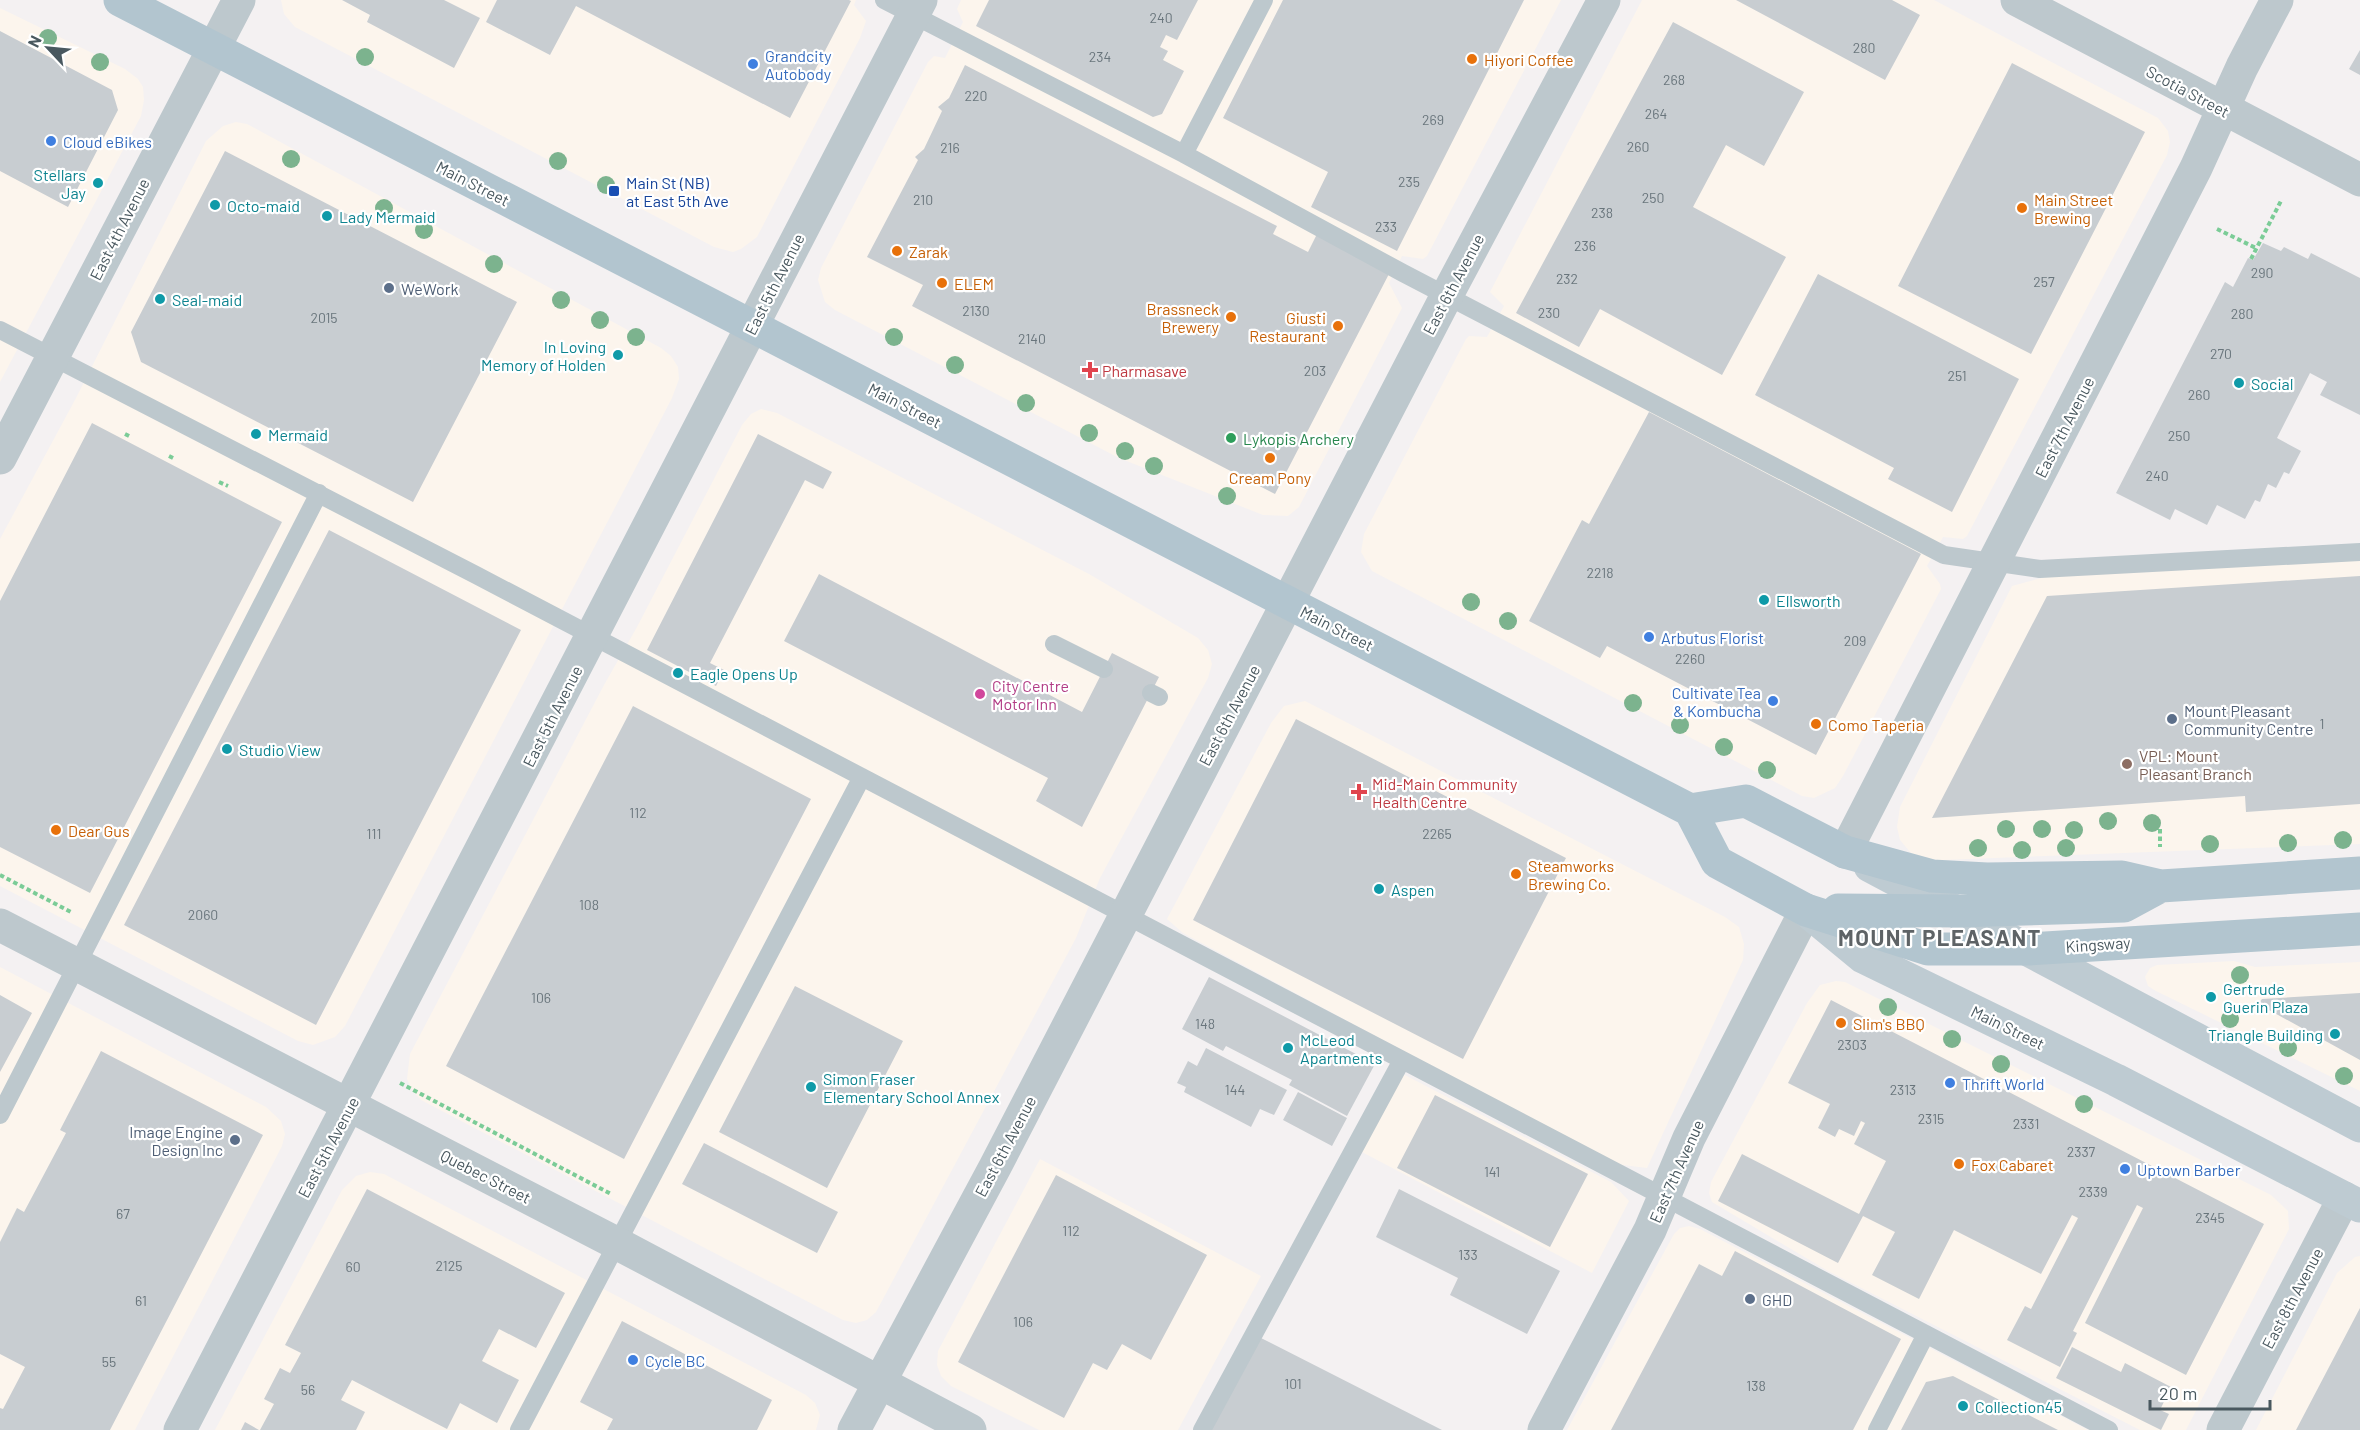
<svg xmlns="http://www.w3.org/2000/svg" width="2360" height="1430" viewBox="0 0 2360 1430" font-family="Barlow,sans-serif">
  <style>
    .commercial { fill: #fcf5ed }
    .building { fill: #c8cdd1 }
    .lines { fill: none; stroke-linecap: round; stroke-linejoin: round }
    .path { stroke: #7bcc97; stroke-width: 4; stroke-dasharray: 4.5 3; stroke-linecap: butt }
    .service { stroke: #bdc8cd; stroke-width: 18 }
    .minor { stroke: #bdc8cd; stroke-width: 33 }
    .tertiary { stroke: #bdc8cd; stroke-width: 33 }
    .secondary { stroke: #becbd2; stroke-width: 33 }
    .primary { stroke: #b2c5cf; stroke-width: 33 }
    .tree { fill: #7cb38e }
    .food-dot { fill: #e8710a; stroke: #fff; stroke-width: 2 }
    .shop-dot { fill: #3f7fe0; stroke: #fff; stroke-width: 2 }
    .culture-dot { fill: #0f9aa8; stroke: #fff; stroke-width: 2 }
    .transit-dot { fill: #1a4fb4; stroke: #fff; stroke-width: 2 }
    .service-dot { fill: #5c6f8a; stroke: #fff; stroke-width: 2 }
    .health-dot { fill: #e0444e; stroke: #fff; stroke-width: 2 }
    .leisure-dot { fill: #2e9e5b; stroke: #fff; stroke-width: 2 }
    .hotel-dot { fill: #d1479c; stroke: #fff; stroke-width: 2 }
    .education-dot { fill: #8d6e63; stroke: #fff; stroke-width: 2 }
    .labels { text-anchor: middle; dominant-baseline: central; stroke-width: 4.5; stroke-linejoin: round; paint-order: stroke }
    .number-label { font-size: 14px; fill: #69757c }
    .shop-label { font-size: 16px; fill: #366cbe; stroke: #fff; text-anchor: start }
    .food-label { font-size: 16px; fill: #c56008; stroke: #fff; text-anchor: start }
    .street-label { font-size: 16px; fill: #49585f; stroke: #fff }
    .culture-label { font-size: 16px; fill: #0d838f; stroke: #fff; text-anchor: start }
    .transit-label { font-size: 16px; fill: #164399; stroke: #fff; text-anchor: start }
    .service-label { font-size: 16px; fill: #4e5e75; stroke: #fff; text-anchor: start }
    .health-label { font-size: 16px; fill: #be3a42; stroke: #fff; text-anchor: start }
    .leisure-label { font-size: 16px; fill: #27864d; stroke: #fff; text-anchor: start }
    .hotel-label { font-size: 16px; fill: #b23c85; stroke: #fff; text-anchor: start }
    .education-label { font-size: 16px; fill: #785e54; stroke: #fff; text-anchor: start }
    .district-label { font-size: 22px; font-weight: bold; letter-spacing: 1.5px; fill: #5e6366; stroke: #fff }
  </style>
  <rect width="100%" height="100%" fill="#f4f1f2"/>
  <path class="commercial" d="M281,0H856L854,5L866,21L860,38L757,237L741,249L733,252L714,247L295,27L284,14Z
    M961,0H1561L1427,256L1423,259L1402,256L1389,283L1402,308L1299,507L1288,516L1263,515L1119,458L835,310L825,302L818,280L821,268L928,62L934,56L945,58L963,22L957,9Z
    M1642,0H1934L2158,118L2168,131L2170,142L2167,155L1967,536L1963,539L1943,537L1927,566L1940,584L1941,589L1843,776L1835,788L1814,798L1802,796L1372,571L1361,552L1364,534L1466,339L1469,336L1487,337L1504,306L1490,292Z
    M0,8L125,69L138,79L143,87L144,100L141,116L0,382Z
    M236,122L247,124L661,348L671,356L678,367L679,379L672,398L345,1026L335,1037L313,1045L298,1041L0,886V539L76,398L206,141L223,126Z
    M761,409L777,413L1089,574L1198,638L1208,650L1212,664L1208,678L1100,878L1076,938L876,1312L867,1320L856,1323L843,1320L421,1100L412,1090L407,1079L410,1054L604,685L637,627L742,425L751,414Z
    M2360,552V844L1942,860L1923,859L1911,853L1900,840L1897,827L1900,807L2012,586L2045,577Z
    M1305,701L1725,917L1739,927L1744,944L1743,960L1647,1168L1615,1164L1183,933L1167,919L1271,723L1284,706Z
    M2234,961L2255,967L2360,962V1091L2156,991L2148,986L2145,977L2150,968L2157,965Z
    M0,967L266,1107L281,1121L285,1134L282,1146L135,1430H0Z
    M1836,981L1845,982L2271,1195L2288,1211L2289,1229L2186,1430H2140L1828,1271L1712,1202L1709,1193L1711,1182L1807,1003L1820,985Z
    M1401,1073L1611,1182L1629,1201L1592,1273L1360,1151Z
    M1040,1159L1261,1276L1178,1430H1039L951,1386L941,1376L937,1365L938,1351Z
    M370,1172L384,1174L806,1395L815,1403L820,1415L816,1430H215L342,1190L356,1176Z
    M1689,1226L1700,1229L2088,1430H1567L1674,1234L1680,1228Z
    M2360,1256V1430H2256L2337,1273L2355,1257Z"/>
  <path class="building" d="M342,0H444L480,18L454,68L367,22L370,15Z
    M497,0H849L851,1L790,118L576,6L550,55L486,22Z
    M989,0H1198L1177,40L1166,35L1160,47L1168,51L1163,60L1184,71L1162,114L1153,117L976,26Z
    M1283,0H1524L1397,251L1311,207L1328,172L1223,118Z
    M1736,0H1892L1920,15L1885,80Z
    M1673,22L1804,92L1764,166L1726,145L1693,207L1786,257L1722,375L1600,309L1579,347L1516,313Z
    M0,31L112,90L118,110L68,207L0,171Z
    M2360,50V75L2349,69Z
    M2012,63L2145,132L2031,354L1898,286Z
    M965,65L1277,226L1273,234L1308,252L1317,234L1390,272L1275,494L912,306L923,285L867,257L918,160L915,157L924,149L942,111L938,107L949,98Z
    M225,151L517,302L413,502L141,362L131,332Z
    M2263,243L2281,251L2284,247L2308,259L2311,253L2360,278V415L2320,395L2327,382L2310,373L2277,438L2301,451L2289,474L2284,472L2276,488L2268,484L2260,502L2255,500L2245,519L2217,505L2207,525L2175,509L2170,520L2116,493L2225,282L2233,287L2248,258L2253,260Z
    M1818,274L2019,379L1952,512L1888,479L1894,468L1755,395Z
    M1649,412L1921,554L1816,755L1607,646L1600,658L1529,621L1582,520L1589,524Z
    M92,423L282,522L90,893L0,847V601Z
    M758,434L832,472L823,489L805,480L710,663L724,670L716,686L647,650Z
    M329,530L521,630L316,1025L124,925Z
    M819,574L1082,712L1112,653L1159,677L1082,827L1036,801L1048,778L784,641Z
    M2360,576V804L2246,812L2245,796L1932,818L2047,596Z
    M633,706L811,799L624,1159L446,1066Z
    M1296,719L1566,858L1463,1059L1193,920Z
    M1209,977L1375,1064L1347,1116L1289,1085L1292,1080L1226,1046L1223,1051L1182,1029Z
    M795,986L903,1041L827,1188L719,1132Z
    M2360,993V1060L2258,1004L2262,999Z
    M0,995L32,1013L0,1072Z
    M1831,1000L2264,1224L2186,1375L2085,1323L2143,1208L2137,1205L2073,1331L2077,1333L2060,1367L2007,1340L2025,1306L2031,1309L2078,1218L2072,1215L2041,1274L1954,1230L1919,1299L1872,1275L1895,1232L1863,1216L1838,1263L1718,1201L1742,1154L1859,1214L1886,1161L1854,1144L1865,1123L1861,1121L1854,1136L1839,1129L1835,1137L1818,1128L1830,1104L1788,1083Z
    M1206,1048L1287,1090L1274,1115L1260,1109L1251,1127L1184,1092L1186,1087L1177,1083L1188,1061L1197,1066Z
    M101,1051L263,1135L110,1430H0V1408L3,1409L25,1367L0,1354V1242L17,1208L24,1212L66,1133L60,1130Z
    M1298,1092L1347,1118L1332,1146L1283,1120Z
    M1435,1095L1588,1174L1550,1247L1397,1168Z
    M704,1143L838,1212L817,1253L682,1184Z
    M1056,1175L1207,1255L1151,1360L1122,1344L1107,1370L1093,1363L1064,1418L958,1362Z
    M367,1189L565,1293L536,1348L499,1329L482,1361L519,1380L497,1423L460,1403L447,1429L352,1380L341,1400L365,1412L356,1430H260L274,1404L264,1399L280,1368L290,1373L301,1353L285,1345Z
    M1399,1189L1560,1271L1527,1334L1450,1295L1458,1278L1376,1237Z
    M1735,1251L1901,1339L1853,1430H1611L1699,1264L1722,1276Z
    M2360,1308V1430H2296Z
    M622,1321L772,1400L757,1430H607L613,1419L580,1402Z
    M1259,1337L1442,1430H1211Z
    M2072,1347L2121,1372L2125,1363L2171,1387L2160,1410L2169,1414L2161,1430L2056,1378Z
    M1953,1376L2058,1430H1901L1926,1382Z
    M245,1422L259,1430H241Z"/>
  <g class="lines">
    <path class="path" d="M2217,229L2256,248
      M2251,259L2282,199
      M125,434L131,437
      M169,456L175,459
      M219,482L228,486
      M2160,829V847
      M0,875L71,912
      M400,1083L611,1194"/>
    <path class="service" d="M884,0L1184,154L1403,273L1944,555L2040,569L2360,552
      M1184,154L1264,0
      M0,330L476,575L2109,1430
      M1054,644L1104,669
      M1151,693L1159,697
      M0,1115L319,493
      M519,1430L862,777
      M1202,1430L1402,1060
      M1877,1430L1926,1334"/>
    <path class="minor" d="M2017,0L2360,180
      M0,458L239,0
      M1845,852L2196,168L2242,67L2277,0
      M0,925L618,1244L970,1430
      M180,1430L921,0
      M854,1430L995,1167L1447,295L1604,0
      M2223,1430L2344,1198"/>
    <path class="tertiary" d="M1544,1430L1650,1230L1689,1138L1806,910"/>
    <path class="secondary" d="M1870,866L2360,1126
      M1806,910L1863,957L2116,1080L2360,1206"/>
    <path class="primary" d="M120,0L1690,810L1717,862L1806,910L1928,949H2028L2360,929
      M1690,810L1746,801L1845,852L1932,876L1987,879L2122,877L2161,886L2360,873
      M1838,910L1956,911L2124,906L2161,886"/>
  </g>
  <g class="tree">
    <circle cx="48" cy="38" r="9"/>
    <circle cx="365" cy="57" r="9"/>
    <circle cx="100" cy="62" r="9"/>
    <circle cx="291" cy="159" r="9"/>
    <circle cx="558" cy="161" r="9"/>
    <circle cx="606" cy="185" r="9"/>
    <circle cx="384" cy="208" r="9"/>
    <circle cx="424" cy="230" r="9"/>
    <circle cx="494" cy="264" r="9"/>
    <circle cx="561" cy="300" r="9"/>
    <circle cx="600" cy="320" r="9"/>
    <circle cx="636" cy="337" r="9"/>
    <circle cx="894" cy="337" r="9"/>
    <circle cx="955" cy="365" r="9"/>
    <circle cx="1026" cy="403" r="9"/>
    <circle cx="1089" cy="433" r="9"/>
    <circle cx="1125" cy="451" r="9"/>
    <circle cx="1154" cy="466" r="9"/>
    <circle cx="1227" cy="496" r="9"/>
    <circle cx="1471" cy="602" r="9"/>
    <circle cx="1508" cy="621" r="9"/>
    <circle cx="1633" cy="703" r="9"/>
    <circle cx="1680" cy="725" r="9"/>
    <circle cx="1724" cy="747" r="9"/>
    <circle cx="1767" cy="770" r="9"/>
    <circle cx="2108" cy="821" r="9"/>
    <circle cx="2152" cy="823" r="9"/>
    <circle cx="2006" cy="829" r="9"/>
    <circle cx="2042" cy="829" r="9"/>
    <circle cx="2074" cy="830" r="9"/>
    <circle cx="2343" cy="840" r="9"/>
    <circle cx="2288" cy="843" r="9"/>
    <circle cx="2210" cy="844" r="9"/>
    <circle cx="1978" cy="848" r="9"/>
    <circle cx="2066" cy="848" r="9"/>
    <circle cx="2022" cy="850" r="9"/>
    <circle cx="2240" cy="975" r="9"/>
    <circle cx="1888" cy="1007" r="9"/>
    <circle cx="2230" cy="1019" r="9"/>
    <circle cx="1952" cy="1039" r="9"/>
    <circle cx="2288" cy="1048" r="9"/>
    <circle cx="2001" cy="1064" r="9"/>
    <circle cx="2344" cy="1076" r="9"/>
    <circle cx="2084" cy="1104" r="9"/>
  </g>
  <g class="food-dot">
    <circle cx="1472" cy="59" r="6"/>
    <circle cx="2022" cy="208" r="6"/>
    <circle cx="897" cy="251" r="6"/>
    <circle cx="942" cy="283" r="6"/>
    <circle cx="1231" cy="317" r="6"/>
    <circle cx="1338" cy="326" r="6"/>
    <circle cx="1270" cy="458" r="6"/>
    <circle cx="1816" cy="724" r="6"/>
    <circle cx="56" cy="830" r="6"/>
    <circle cx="1516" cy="874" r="6"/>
    <circle cx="1841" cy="1023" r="6"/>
    <circle cx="1959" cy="1164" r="6"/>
  </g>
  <g class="shop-dot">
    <circle cx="753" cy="64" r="6"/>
    <circle cx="51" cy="141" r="6"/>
    <circle cx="1649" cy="637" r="6"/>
    <circle cx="1773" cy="701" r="6"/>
    <circle cx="1950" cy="1083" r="6"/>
    <circle cx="2125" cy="1169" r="6"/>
    <circle cx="633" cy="1360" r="6"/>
  </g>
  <g class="culture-dot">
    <circle cx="98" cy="183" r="6"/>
    <circle cx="215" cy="205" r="6"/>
    <circle cx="327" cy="216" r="6"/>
    <circle cx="160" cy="299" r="6"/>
    <circle cx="618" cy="355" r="6"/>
    <circle cx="2239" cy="383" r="6"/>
    <circle cx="256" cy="434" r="6"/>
    <circle cx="1764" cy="600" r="6"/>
    <circle cx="678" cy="673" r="6"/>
    <circle cx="227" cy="749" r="6"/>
    <circle cx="1379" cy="889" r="6"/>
    <circle cx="2211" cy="997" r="6"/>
    <circle cx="2335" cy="1034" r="6"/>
    <circle cx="1288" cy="1048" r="6"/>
    <circle cx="811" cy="1087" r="6"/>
    <circle cx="1963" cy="1406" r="6"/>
  </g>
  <rect class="transit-dot" x="608" y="185" width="12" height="12" rx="3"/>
  <g class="service-dot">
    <circle cx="389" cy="288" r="6"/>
    <circle cx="2172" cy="719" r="6"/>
    <circle cx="235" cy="1140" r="6"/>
    <circle cx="1750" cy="1299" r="6"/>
  </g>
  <g class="health-dot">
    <path d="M1087 361h6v6h6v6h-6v6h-6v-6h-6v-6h6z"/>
    <path d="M1356 783h6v6h6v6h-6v6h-6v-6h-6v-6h6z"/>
  </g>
  <circle class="leisure-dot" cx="1231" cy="438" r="6"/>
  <circle class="hotel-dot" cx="980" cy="694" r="6"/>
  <circle class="education-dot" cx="2127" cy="764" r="6"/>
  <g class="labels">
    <g class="number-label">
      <text x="1161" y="17">240</text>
      <text x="1864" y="47">280</text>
      <text x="1100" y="56">234</text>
      <text x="1674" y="79">268</text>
      <text x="976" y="95">220</text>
      <text x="1656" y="113">264</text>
      <text x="1433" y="119">269</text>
      <text x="1638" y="146">260</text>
      <text x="950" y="147">216</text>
      <text x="1409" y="181">235</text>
      <text x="1653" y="197">250</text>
      <text x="923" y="199">210</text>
      <text x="1602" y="212">238</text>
      <text x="1386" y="226">233</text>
      <text x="1585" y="245">236</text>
      <text x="2262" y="272">290</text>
      <text x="1567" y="278">232</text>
      <text x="2044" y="281">257</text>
      <text x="976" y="310">2130</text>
      <text x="1549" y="312">230</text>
      <text x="2242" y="313">280</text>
      <text x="324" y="317">2015</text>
      <text x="1032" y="338">2140</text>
      <text x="2221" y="353">270</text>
      <text x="1315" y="370">203</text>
      <text x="1957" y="375">251</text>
      <text x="2199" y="394">260</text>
      <text x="2179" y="435">250</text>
      <text x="2157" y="475">240</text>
      <text x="1600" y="572">2218</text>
      <text x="1855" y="640">209</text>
      <text x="1690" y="658">2260</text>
      <text x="2322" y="723">1</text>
      <text x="638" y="812">112</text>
      <text x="374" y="833">111</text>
      <text x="1437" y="833">2265</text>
      <text x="589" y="904">108</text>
      <text x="203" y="914">2060</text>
      <text x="541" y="997">106</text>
      <text x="1205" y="1023">148</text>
      <text x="1852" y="1044">2303</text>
      <text x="1235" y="1089">144</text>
      <text x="1903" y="1089">2313</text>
      <text x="1931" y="1118">2315</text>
      <text x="2026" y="1123">2331</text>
      <text x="2081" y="1151">2337</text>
      <text x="1492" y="1171">141</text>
      <text x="2093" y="1191">2339</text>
      <text x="123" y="1213">67</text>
      <text x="2210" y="1217">2345</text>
      <text x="1071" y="1230">112</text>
      <text x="1468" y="1254">133</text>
      <text x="449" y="1265">2125</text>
      <text x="353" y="1266">60</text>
      <text x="141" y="1300">61</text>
      <text x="1023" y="1321">106</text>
      <text x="109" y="1361">55</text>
      <text x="1293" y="1383">101</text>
      <text x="1756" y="1385">138</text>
      <text x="308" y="1389">56</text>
    </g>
    <g class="shop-label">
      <text x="765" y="55">Grandcity<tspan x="765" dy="18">Autobody</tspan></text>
      <text x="63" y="141">Cloud eBikes</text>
      <text x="1661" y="637">Arbutus Florist</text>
      <text x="1761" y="692" text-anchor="end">Cultivate Tea<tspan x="1761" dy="18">&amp; Kombucha</tspan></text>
      <text x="1962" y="1083">Thrift World</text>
      <text x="2137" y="1169">Uptown Barber</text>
      <text x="645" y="1360">Cycle BC</text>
    </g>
    <g class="food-label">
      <text x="1484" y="59">Hiyori Coffee</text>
      <text x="2034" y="199">Main Street<tspan x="2034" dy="18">Brewing</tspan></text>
      <text x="909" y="251">Zarak</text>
      <text x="954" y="283">ELEM</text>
      <text x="1219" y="308" text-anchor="end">Brassneck<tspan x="1219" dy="18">Brewery</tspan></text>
      <text x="1326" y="317" text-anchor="end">Giusti<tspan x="1326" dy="18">Restaurant</tspan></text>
      <text x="1270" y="477" text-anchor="middle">Cream Pony</text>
      <text x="1828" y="724">Como Taperia</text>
      <text x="68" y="830">Dear Gus</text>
      <text x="1528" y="865">Steamworks<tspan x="1528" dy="18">Brewing Co.</tspan></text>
      <text x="1853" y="1023">Slim's BBQ</text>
      <text x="1971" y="1164">Fox Cabaret</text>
    </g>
    <g class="street-label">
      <text transform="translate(2188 91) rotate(28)">Scotia Street</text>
      <text transform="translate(473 183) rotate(27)">Main Street</text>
      <text transform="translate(119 229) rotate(-63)">East 4th Avenue</text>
      <text transform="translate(774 284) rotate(-63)">East 5th Avenue</text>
      <text transform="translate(1453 284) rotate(-62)">East 6th Avenue</text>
      <text transform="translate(905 405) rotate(27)">Main Street</text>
      <text transform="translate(2064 427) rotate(-63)">East 7th Avenue</text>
      <text transform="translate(1337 628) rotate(27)">Main Street</text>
      <text transform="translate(1229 715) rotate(-62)">East 6th Avenue</text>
      <text transform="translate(552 716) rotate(-63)">East 5th Avenue</text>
      <text transform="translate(2098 944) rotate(-4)">Kingsway</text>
      <text transform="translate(2008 1027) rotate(26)">Main Street</text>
      <text transform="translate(1005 1146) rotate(-62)">East 6th Avenue</text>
      <text transform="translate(328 1147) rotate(-62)">East 5th Avenue</text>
      <text transform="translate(1676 1171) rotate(-66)">East 7th Avenue</text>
      <text transform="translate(486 1176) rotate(27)">Quebec Street</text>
      <text transform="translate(2292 1298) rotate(-62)">East 8th Avenue</text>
    </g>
    <g class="culture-label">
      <text x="86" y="174" text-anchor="end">Stellars<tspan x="86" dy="18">Jay</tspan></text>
      <text x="227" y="205">Octo-maid</text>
      <text x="339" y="216">Lady Mermaid</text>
      <text x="172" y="299">Seal-maid</text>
      <text x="606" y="346" text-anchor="end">In Loving<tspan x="606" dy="18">Memory of Holden</tspan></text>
      <text x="2251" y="383">Social</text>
      <text x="268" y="434">Mermaid</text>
      <text x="1776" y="600">Ellsworth</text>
      <text x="690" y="673">Eagle Opens Up</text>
      <text x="239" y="749">Studio View</text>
      <text x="1391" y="889">Aspen</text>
      <text x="2223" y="988">Gertrude<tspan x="2223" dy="18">Guerin Plaza</tspan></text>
      <text x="2323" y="1034" text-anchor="end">Triangle Building</text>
      <text x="1300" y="1039">McLeod<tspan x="1300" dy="18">Apartments</tspan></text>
      <text x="823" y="1078">Simon Fraser<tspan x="823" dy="18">Elementary School Annex</tspan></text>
      <text x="1975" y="1406">Collection45</text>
    </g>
    <g class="transit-label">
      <text x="626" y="182">Main St (NB)<tspan x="626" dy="18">at East 5th Ave</tspan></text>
    </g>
    <g class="service-label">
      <text x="401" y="288">WeWork</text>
      <text x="2184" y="710">Mount Pleasant<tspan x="2184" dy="18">Community Centre</tspan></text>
      <text x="223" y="1131" text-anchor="end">Image Engine<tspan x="223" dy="18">Design Inc</tspan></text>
      <text x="1762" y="1299">GHD</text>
    </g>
    <g class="health-label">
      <text x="1102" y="370">Pharmasave</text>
      <text x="1372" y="783">Mid-Main Community<tspan x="1372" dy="18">Health Centre</tspan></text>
    </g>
    <g class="leisure-label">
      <text x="1243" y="438">Lykopis Archery</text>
    </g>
    <g class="hotel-label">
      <text x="992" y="685">City Centre<tspan x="992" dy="18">Motor Inn</tspan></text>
    </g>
    <g class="education-label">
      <text x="2139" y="755">VPL: Mount<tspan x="2139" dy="18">Pleasant Branch</tspan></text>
    </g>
    <g class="district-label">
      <text x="1940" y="937">MOUNT PLEASANT</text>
    </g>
  </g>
  <g transform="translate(48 48) rotate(296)" stroke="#ffffff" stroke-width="4.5" paint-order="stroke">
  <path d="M0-4.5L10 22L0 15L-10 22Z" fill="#49585f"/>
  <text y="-9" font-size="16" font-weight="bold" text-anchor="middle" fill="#49585f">N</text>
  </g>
  <path d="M2150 1400v9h120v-9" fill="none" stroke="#49585f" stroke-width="3"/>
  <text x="2159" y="1400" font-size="18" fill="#49585f" stroke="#ffffff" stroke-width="4.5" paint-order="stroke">20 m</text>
</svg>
